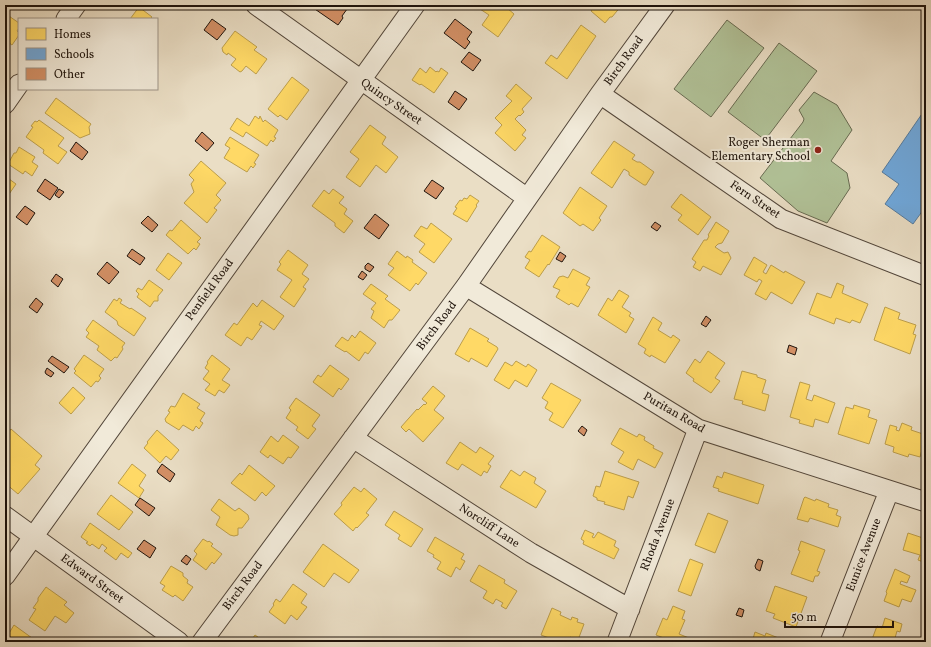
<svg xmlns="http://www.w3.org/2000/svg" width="931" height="647" viewBox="0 0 931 647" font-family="Vollkorn,serif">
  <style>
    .green { fill: #b1c298; stroke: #686b52 }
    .homes { fill: #ffd966; stroke: #bc9e4b }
    .schools { fill: #6fa8dc; stroke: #577c9e }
    .building { fill: #d28f65; stroke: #1f140c }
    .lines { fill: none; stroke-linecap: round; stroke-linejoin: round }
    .minor-casing { stroke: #52463a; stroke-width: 21 }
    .minor { stroke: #f1ead9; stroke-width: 19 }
    .poi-dot { fill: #8f2418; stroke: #f1ead9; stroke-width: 1.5 }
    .labels { text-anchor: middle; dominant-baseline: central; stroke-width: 4; stroke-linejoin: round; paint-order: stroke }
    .street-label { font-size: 12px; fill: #1f140c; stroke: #f1ead9 }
    .poi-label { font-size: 12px; fill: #1f140c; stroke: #f1ead9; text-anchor: end }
  </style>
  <rect width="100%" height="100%" fill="#eadec5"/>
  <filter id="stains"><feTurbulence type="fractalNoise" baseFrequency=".005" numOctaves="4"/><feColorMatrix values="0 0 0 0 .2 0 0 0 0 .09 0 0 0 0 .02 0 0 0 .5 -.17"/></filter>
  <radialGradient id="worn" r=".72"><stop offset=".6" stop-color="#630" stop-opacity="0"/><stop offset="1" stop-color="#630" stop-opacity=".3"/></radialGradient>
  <path class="green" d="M727,20L764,48L711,117L674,89Z
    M779,43L817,71L765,140L728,112Z
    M814,92L837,105L852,130L831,161L847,173L850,188L827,223L798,211L760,178L803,122L804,119L799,110Z"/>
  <path class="homes" d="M474,5H509L507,8L514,14L498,37L482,25L489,15Z
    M595,5H622L612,17H610L605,23L591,11Z
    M139,7L152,17L150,19H130Z
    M6,14L19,23V28L17,31L19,33V35L12,45L5,40Z
    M581,25L596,36L567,79L545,63L551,55L557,59Z
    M235,31L257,47L254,50L267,59L256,74L246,66L242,71L240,72L231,65L236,59L228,53L227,55L223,52L222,48Z
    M430,67L436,72L437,71L439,72L441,68L448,73L434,93L421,84L420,85L412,80L420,68L426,73Z
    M292,77L309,90L287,120L280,115L278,117L268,109Z
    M516,84L532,98L522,109L524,112L520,116L519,115L515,119L526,130L522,135L526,138L515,151L495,133L502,125L495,118L512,101L506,96Z
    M56,98L91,124L89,127L90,134L80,138L45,113Z
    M255,116L259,119L260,116L263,122L265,120L278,130L274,137L276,138L273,142L271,140L267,146L246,132L243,137L230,129L237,118L249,126Z
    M39,120L64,138L58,146L67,152L58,164L43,153L44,150L26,137L33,127L31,126L35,121L37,122Z
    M370,125L386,137L382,144L398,157L386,173L376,165L360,187L346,177L359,159L350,152Z
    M230,137L259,155L254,163L256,164L253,168L251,166L247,172L224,158L230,148L225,145Z
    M614,141L635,155L632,159L637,162H640L654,172L646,185H644L629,175V172L624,169L612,188L591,173Z
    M19,147L35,157L32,162L38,166L32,176L25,171L23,174L8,164L14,153H16Z
    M201,161L226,183L216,195L221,200L214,208L217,210L207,223L184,203L194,192L191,184L194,180L189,175Z
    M5,176L16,184L5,200Z
    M580,187L607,206L599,218L601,220L593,231L583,224L580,226L563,213Z
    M333,189L344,197L339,203L347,209L344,214L353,221L344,233L335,226V223L312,206L324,190L329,194Z
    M681,194L711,217L698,235L678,220L682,215L671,207Z
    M470,195L479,201L476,205L477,206L467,222L453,214L457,208L455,207L460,200L462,201L464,198L467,199Z
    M181,220L201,238L197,242L200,244L196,250L194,248L188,254L166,235L170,230L172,231Z
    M716,222L729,231L722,243L718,244L715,247L724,253L728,252L731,258L721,275L703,266L700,271L693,267L696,262L692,259L704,240H707L709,236L708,235Z
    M431,223L452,239L434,263L419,252L425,244L414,236L421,226L427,229Z
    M542,235L560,247L549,265L548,264L539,277L525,268L530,260L525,257L529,251L531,252Z
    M288,250L308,265L302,274L309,279L303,287L306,289L294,307L280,297L292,280L277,270L281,264L279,262Z
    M397,251L406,258L407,256L413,260L412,262L427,273L418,285L416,283L410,291L388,275L394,268L388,264Z
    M168,253L182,263L169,280L156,270Z
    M754,257L767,265L763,272L766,274L771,265L784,273L785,271L805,282L792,304L771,292L766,300L755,294L762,281L759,279L757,282L744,275Z
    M573,269L590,278L586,285L590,287L578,307L571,303L569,305L556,297L560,290L553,287L559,277L563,276L568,278Z
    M149,280L163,290L158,296V301H154L150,307L137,297L139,294L136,291L138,288L142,290Z
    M837,283L844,286L842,293L868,304L860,323L852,320L850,323L836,318L834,324L809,314L817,293L831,298Z
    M371,284L388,296L385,299L400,310L392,320H389L384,328L371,318L374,311L371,309L376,303L363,294Z
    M619,290L629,296L622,307L631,313L629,316L634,319L626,333L598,315L608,298L612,301Z
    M119,298L122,300L120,303L130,309L131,308L146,318L134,336L118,325L117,321L105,312L114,299L117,301Z
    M262,300L284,316L274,330L261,321L259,325L262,326L252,340L247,337L241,346L225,335L234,323L237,325L253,303L257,307Z
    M885,307L900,313L898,319L916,325L913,334L916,335L910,354L874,340Z
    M653,317L662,323L658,330L671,338L673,335L680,340L665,363L651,355L650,357L644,353L646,349L638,344Z
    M93,320L125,343L122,347L123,349L117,358L115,357L111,361L97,350L99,346L86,337L89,333L86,330Z
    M470,328L489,339L487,341L497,347L498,349L487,367L471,358L469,362L455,354Z
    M360,331L376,343L368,354L365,352L359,361L346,351L345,352L335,346L342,337L348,341L352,335L355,338Z
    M708,351L725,363L715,378L720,381L711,393L693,381L694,379L686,373L695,359L700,363Z
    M84,355L104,369L99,376L101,378L98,382L96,381L91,387L74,373L76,371L74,369Z
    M212,355L230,369L222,380L230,385L224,393L219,390L215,396L205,390L210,384L203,379L209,371L205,368L208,363L207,362Z
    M516,361L526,367L528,364L537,370L527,387L515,380L509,389L494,380L505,362L512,366Z
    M330,365L349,379L341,390L339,388L333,397L313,382L318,375L321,377Z
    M742,371L757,375V377L766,380L762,393L769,395L765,411L742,404L743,401L734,399Z
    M800,382L810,385L806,399L812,401L814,395L835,403L828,423L815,419L813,427L799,423L800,420L790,417Z
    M551,383L581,400L563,428L549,420L553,413L545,408L548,402L542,398Z
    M433,386L445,396L434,410L444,418L423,442L409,429L406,432L401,427L417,409L418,410L424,404L425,405L427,403L422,399Z
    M73,387L85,398L71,414L59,403Z
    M183,393L200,404L197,408L205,413L200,421L203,423L199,429L196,426L193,431L183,425L179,430L166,422L165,419L170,412L168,411L171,406L175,407Z
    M296,398L320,415L312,426L316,429L308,439L296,430L298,427L286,418L291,410L289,408Z
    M854,405L870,410L868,417L877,420L869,444L838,434L846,407L853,409Z
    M902,423L912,427L911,430L926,435L920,457L909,454L908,457L893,452L894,447L885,444L890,425L897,427L896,430L899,431Z
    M620,428L637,437L639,434L645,437L644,440L654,446L653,448L663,453L655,468L638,459L633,470L618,462L624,452L611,444Z
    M11,429L42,456L35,465L40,469L18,494L5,483V449L6,447L5,444L8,440L5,437Z
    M157,430L179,450L171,460L166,456L160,463L144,448L148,443L147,442Z
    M283,435L299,447L291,458L288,457L283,464L270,455L268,458L260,452L271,436L278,442Z
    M460,442L476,453L480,447L494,456L488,464L491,466L487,473L484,471L481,476L462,464L458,470L446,463Z
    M132,464L146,475L139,486L144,490L139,498L118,483Z
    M249,465L275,486L266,496L262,492L255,501L231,483L240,473L242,475Z
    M511,470L520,476L524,471L536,478L534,483L546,491L536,508L500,487Z
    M605,471L639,482L633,498L628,496L624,510L604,504L605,502L597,500V498L593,496L596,486L600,487Z
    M724,472L764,485L758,504L718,491L719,489L713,487L717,476L722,478Z
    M354,487L361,492L364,488L377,499L366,513L369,515L357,528L356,527L353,531L334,514L342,505L341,503Z
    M111,495L133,512L119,530L97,514Z
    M805,497L815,501L816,499L829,504L828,507L838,510L836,515L841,517L838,527L810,518L808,522L797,519L804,498Z
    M219,499L235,511L239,508L248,515L249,519L242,528H238V535L234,536L230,535L216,525L220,517L211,510Z
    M394,511L423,529L411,547L398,539L400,535L385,525Z
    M708,513L728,521L715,553L695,545Z
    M90,523L132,553L128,558L121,553L116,560L104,551L107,548L102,544L99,549L92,544L90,546L86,543L88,542L81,537Z
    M585,530L594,534L592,537L594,538L598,532L616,541L614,546L619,549L614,559L583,544L584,541L581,539Z
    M908,533L926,539V563L918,560L920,555L903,550Z
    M435,537L464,554L461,559L465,561L460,570L456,567L451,577L437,569L441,562L433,557L434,555L427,551Z
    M203,539L208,542L209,541L213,544L211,546L222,554L214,564L212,562L206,570L193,560L197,554L194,551Z
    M801,541L825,550L817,571L820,572L818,576H815L813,582L791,574L800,551L798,550Z
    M323,544L359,570L349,583L334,573L324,587L303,572Z
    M690,559L703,564L691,596L678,591Z
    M479,565L505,580L504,583L517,591L506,609L501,606L503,603L496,599L493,604L483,598L487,591L470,581Z
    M171,566L183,573V576L188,580L187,583L193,587L183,601L175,595L173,597L162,590L165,586L160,583Z
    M895,569L910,576L907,583L901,581L900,584L916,590L911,602L902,599L899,607L884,601L887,593L886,592Z
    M293,584L307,594L301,603L307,607L297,620L291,615L285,624L269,612L274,605L273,604L276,599L280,602Z
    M775,586L807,597L796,627L773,618L775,614L766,611Z
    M46,587L67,602L64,605L74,613L66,623L55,616L45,631L29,620L36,609L33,608L38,601V598Z
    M673,606L685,611L682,619L685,620L679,634L689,638L687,642H674L656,635L663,618L667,620Z
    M552,608L561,612L560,615L571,620L572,617L578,619L577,622L584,624L578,640L570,637L569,639L565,638L564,642H560L541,635Z
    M885,618L902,624L900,632L897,631L895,638L900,640L899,642H871L877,626L882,628Z
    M14,625L32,638L30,640L32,642H11L13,639L8,635Z
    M755,632L765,636L766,633L786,641V642H752Z
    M255,635L265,642H250Z"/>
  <path class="schools" d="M926,108V206L913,224L885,204L899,184L882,172Z"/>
  <path class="building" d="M309,5H350L342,16L343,18L338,25Z
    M212,19L226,29L217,40L204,30Z
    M455,19L472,32L467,39L470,42L465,49L444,33Z
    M469,52L481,60L473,71L461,62Z
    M455,91L467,99L459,110L448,102Z
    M202,132L214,143L207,151L195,141Z
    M76,142L88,152L82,160L70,151Z
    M45,179L58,188L50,200L37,191Z
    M432,180L444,188L436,199L424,191Z
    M59,189L64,192L59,198L55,195Z
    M25,206L35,213L27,225L16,217Z
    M375,214L389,225L379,239L364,228Z
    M148,216L158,225L152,232L141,223Z
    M655,222L661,226L657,231L651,227Z
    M132,249L145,258L140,265L127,256Z
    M560,252L566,256L562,262L556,259Z
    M107,262L119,272L109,284L97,274Z
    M368,263L374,267L370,272L365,269V266Z
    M362,271L367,275L363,280L358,277Z
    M56,274L63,279L58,287L51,281Z
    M36,298L43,304L37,313L29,307Z
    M706,316L711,320L706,327L701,324Z
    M789,345L797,348L795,355L787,352Z
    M52,356L69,367L64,373L48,361Z
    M47,368L54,373L51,377L46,374L45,372Z
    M582,426L587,430L584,436L578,431Z
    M162,464L175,474L170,482L158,473L157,471Z
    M140,498L155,508L149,516L135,505Z
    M144,540L156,548L150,558L137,549Z
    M186,555L191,559L187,565L181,561Z
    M758,559L763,561L760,571L756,569L755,566Z
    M739,608L744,610L742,617L736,615Z"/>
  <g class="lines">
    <g class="minor-casing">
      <path id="minor" d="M256,5L527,198
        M66,19L76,5
        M600,94L781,219L926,276
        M5,104L19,84
        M466,286L698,429L926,502
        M353,438L531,553L630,609
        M5,516L179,642
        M5,576L415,5
        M202,642L466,286L600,94L665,5
        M617,642L698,429
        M830,642L889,491"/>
    </g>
    <use href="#minor" class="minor"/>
  </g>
  <circle class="poi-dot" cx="818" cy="150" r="4"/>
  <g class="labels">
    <g class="street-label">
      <text transform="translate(624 61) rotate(-54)">Birch Road</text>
      <text transform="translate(391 102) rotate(35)">Quincy Street</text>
      <text transform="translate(755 200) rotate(34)">Fern Street</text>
      <text transform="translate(210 290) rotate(-54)">Penfield Road</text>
      <text transform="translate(437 326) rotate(-53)">Birch Road</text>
      <text transform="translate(674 413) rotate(30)">Puritan Road</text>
      <text transform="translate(489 526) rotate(33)">Norcliff Lane</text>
      <text transform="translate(658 535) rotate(-69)">Rhoda Avenue</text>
      <text transform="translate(864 555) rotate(-69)">Eunice Avenue</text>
      <text transform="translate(92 579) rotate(36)">Edward Street</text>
      <text transform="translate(243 586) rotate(-53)">Birch Road</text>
    </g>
    <g class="poi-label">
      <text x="810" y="143">Roger Sherman<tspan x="810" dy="14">Elementary School</tspan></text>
    </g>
  </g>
  <rect width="931" height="647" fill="none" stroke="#eadec5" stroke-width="20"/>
  <rect x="6" y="6" width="919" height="635" fill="none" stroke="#1f140c" stroke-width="2"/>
  <rect x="10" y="10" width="911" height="627" fill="none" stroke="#1f140c"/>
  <rect x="18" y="18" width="140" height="72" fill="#f1ead9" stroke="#9d9487"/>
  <rect x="26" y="28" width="20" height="12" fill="#ffd966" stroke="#9d9487"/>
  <text x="54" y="38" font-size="12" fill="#1f140c">Homes</text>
  <rect x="26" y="48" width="20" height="12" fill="#6fa8dc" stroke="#9d9487"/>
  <text x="54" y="58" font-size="12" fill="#1f140c">Schools</text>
  <rect x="26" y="68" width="20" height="12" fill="#d28f65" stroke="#9d9487"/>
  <text x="54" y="78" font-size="12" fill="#1f140c">Other</text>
  <path d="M785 621v6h108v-6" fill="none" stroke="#1f140c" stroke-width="2"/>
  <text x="791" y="621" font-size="12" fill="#1f140c" stroke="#f1ead9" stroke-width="3" paint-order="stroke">50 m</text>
  <rect width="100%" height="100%" filter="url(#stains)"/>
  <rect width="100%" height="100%" fill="url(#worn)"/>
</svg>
